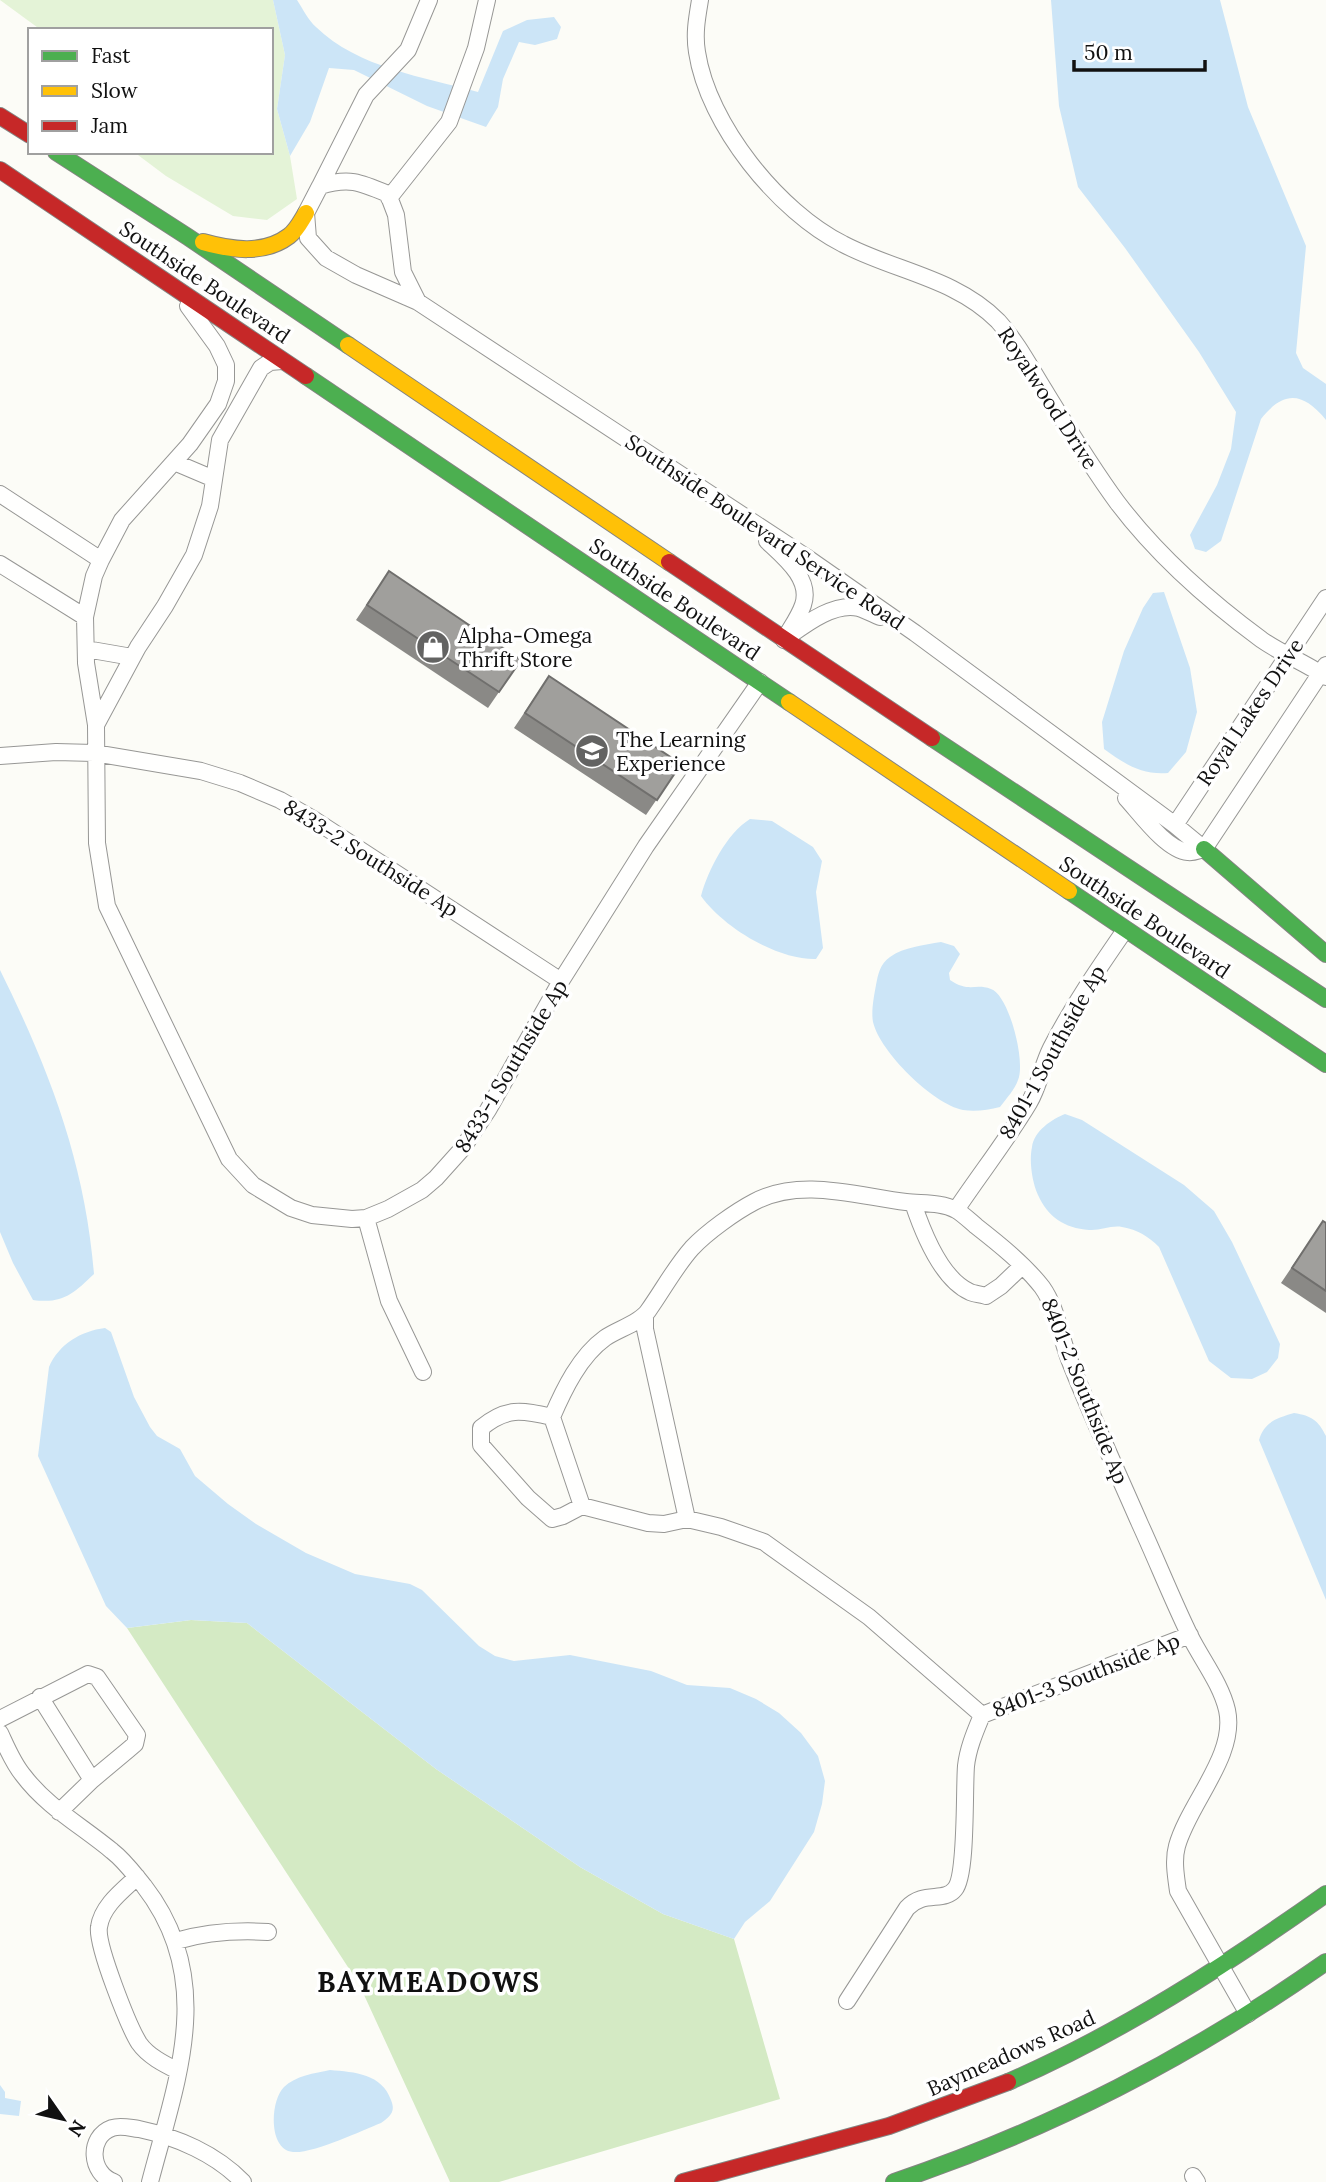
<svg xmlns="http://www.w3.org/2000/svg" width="1326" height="2182" viewBox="0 0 1326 2182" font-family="Lora,serif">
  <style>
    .green { fill: #e4f3d7 }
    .forest { fill: #d4eac4 }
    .water { fill: #cce5f7 }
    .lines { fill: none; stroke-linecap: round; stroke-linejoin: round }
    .street-casing { stroke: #979795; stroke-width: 18 }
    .fast-casing { stroke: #848482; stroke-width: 18 }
    .slow-casing { stroke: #848482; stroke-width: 18 }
    .jam-casing { stroke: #848482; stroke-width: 18 }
    .street { stroke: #fffffe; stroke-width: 16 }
    .fast { stroke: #4caf50; stroke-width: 16 }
    .slow { stroke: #ffc107; stroke-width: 16 }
    .jam { stroke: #c62828; stroke-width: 16 }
    .wall { fill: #8a8986 }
    .building { fill: #a09f9c; stroke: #706f6d; stroke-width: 2 }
    .labels { text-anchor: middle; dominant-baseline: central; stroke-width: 7; stroke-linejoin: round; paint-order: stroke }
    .street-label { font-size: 21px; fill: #111; stroke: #fff }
    .poi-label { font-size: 21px; fill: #111; stroke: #fff; text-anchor: start }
    .district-label { font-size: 28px; font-weight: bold; letter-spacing: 2px; fill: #111; stroke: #fff }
  </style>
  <rect width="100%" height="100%" fill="#fcfcf7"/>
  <path class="green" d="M0,0H273L285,55L277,109L290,156L297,199L267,220L233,216L166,176L134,152H271V30H41Z"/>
  <path class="forest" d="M191,1620L247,1623L436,1769L580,1867L663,1914L734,1939L780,2099L499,2182H450L359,1984L127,1628Z"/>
  <path class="water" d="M273,0H297C303,9 308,20 316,27C358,68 424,77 478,92L503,31L527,20L554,17L561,27L557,39L535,45L519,42L503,79L498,107L486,127L427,106L354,70L329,68L310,122L290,156L277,109L285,55Z
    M1051,0H1220L1248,107L1306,246L1296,353L1303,368L1326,384V420C1303,392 1284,390 1261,419L1221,541L1206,552L1195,549L1190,535L1217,485L1231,449L1236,412L1199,352L1125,248L1078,187L1059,106Z
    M1164,592L1190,668L1197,712L1186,752L1168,773C1141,775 1125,764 1104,749L1102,722L1124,651L1143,608L1153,593Z
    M750,819L772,821L813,847L822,861L816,892L823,948L816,959C777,960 723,927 701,896C708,870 727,833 750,819Z
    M941,942L954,946L960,954L949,973L950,980C969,993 975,983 991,989C1009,995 1026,1062 1018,1080C1015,1089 1006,1099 1000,1107C988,1110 975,1112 963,1110C933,1104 880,1052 873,1022C871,1011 874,996 876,985C878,974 880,964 890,957C904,947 924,945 941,942Z
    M0,970C49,1069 85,1162 94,1274C73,1294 63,1304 33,1300L13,1263L0,1232Z
    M1065,1114L1082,1120L1184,1185L1214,1211L1232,1242L1280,1344L1278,1358L1267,1372L1252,1379L1231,1378L1209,1361L1159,1247C1148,1236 1138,1230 1122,1227C1111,1225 1100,1231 1089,1230C1064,1228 1048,1217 1038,1195C1032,1182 1029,1161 1032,1147C1034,1131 1052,1119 1065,1114Z
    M105,1328L111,1332L134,1397L150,1427L157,1436L180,1449L195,1476L228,1504L256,1524L306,1553L355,1574L410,1584L422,1590L479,1646L495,1656L514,1661L570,1655L651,1671L687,1685L730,1688L756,1699L779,1713L801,1733L818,1756L825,1781L822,1804L814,1832L770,1901L745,1922L734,1939L663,1914L580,1867L436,1769L247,1623L191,1620L127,1628L106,1606L38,1456L49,1367C59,1344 81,1331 105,1328Z
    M1294,1413C1312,1416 1318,1420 1326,1436V1600L1259,1440C1264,1422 1277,1418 1294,1413Z
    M330,2070C355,2072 382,2074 391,2100C396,2112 390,2116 381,2123C361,2131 312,2154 293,2152C268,2150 270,2101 284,2087C295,2076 315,2073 330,2070Z
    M0,2085L5,2092V2098L21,2101L19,2116L0,2114Z"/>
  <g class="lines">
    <g class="street-casing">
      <path id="street" d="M700,0C697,18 694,34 697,52C708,125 779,212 843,244C894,271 956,278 998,321C1018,343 1032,371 1048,396C1070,432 1092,468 1117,502C1157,555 1209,601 1262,640C1282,654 1306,663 1326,677
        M320,186L366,95L408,50L429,0
        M389,198L449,122L476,48L487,0
        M418,302L403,272L396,215L388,194C360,182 349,177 320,186L306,213L308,238L326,258L356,275L418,302L806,557L915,633L1175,825L1204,849
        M188,306L217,346L226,365V381L218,404L190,444L122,520L101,560L94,576L85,617L86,663L96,725L97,843L107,906L229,1159L253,1185L291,1208L312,1215L352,1219L366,1218L388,1209L422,1190L436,1178L462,1149L488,1110L561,981L646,846L760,682
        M174,462L214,479
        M0,494L101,560
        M767,541C784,557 812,579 803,605C799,617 790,629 784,640
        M0,564L85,617
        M789,636C807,623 835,602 859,608C866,610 873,614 880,617
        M86,649L132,657
        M96,725L138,647L165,606L194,555L210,506L220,440L261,368L270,362L282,361
        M0,756L56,752L94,753L201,771L240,783L280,800L313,819L561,981
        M1126,798C1140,813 1166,850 1188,852C1193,853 1199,850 1204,849
        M1175,825L1326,598
        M1204,849L1326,665
        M913,1203C922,1230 941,1279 970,1292C974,1294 981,1294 986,1296L1001,1286L1022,1266
        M956,1210C980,1174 1007,1140 1029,1103C1039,1086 1042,1066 1051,1048C1072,1007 1098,969 1125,930
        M366,1218L389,1301L423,1372
        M645,1316V1329L687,1519
        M552,1417C564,1389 580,1356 605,1338C618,1329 640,1323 648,1311C663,1290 675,1267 692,1248C707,1232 735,1212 754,1202C800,1177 857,1196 906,1202C922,1204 941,1202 956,1210C963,1214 970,1221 976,1226C999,1244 1024,1264 1042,1287C1057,1308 1060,1335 1069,1359C1091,1415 1116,1469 1140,1524C1157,1561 1172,1599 1190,1636C1202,1660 1221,1684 1227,1710C1237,1755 1189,1803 1177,1846C1173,1860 1176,1877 1178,1891L1248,2014
        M552,1417C522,1410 506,1407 481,1428V1445L528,1498L552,1519L563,1516L582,1506L648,1523L664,1524L687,1519L721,1527L764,1542L869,1617L982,1715
        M552,1417L582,1506
        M40,1697L92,1780
        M982,1715L1190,1635
        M0,1719L88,1674L97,1677L137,1735L135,1744L128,1750L92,1780L59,1812
        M0,1733C7,1748 13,1763 23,1775C47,1807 82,1826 112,1851C125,1861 134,1874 144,1886C217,1980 177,2079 150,2182
        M137,1877C122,1891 102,1906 99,1927C96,1945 129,2027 139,2043C148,2056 164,2064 178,2071
        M176,1941C207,1932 236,1930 268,1932
        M847,2001L907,1908C924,1890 944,1903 955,1889C967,1875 964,1790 966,1766C968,1748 975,1732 982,1715
        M1193,2176L1197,2182
        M114,2182C90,2174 87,2137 112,2128C121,2125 130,2128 139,2129C177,2137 216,2154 243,2182"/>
    </g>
    <g class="fast-casing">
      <path id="fast" d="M56,152L188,237L348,345
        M306,376L789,702
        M932,738L1326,999
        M1204,849L1326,954
        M1069,891L1326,1064
        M1008,2082C1121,2033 1226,1965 1326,1894
        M894,2182C1051,2129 1190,2057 1326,1962"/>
    </g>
    <g class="slow-casing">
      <path id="slow" d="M203,242C231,250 264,255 289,236C297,230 301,221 306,213
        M348,345L669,562
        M789,702L1069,891"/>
    </g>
    <g class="jam-casing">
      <path id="jam" d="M0,116L30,135
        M0,170L306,376
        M669,562L932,738
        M683,2182L889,2126L1008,2082"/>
    </g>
    <use href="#street" class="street"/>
    <use href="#fast" class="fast"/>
    <use href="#slow" class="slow"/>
    <use href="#jam" class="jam"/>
  </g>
  <path class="wall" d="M389,571L521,660L488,708L356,620Z
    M549,676L681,764L646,815L514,728Z
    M1323,1221L1326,1223V1313L1281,1283Z"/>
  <path class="building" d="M389,571L521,660L499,692L367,605Z
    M549,676L681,764L657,800L525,713Z
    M1323,1221L1326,1223V1291L1292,1268Z"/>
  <defs>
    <g id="shop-disc" transform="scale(1.75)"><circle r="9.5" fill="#636362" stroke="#fff"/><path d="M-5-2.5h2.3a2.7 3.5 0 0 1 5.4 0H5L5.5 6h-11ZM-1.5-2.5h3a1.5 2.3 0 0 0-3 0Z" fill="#fff"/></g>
    <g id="school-disc" transform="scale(1.75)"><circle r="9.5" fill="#636362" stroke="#fff"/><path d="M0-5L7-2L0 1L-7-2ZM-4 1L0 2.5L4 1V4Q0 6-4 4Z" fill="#fff"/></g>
  </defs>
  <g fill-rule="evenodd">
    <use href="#shop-disc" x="433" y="647"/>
    <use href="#school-disc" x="592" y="751"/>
  </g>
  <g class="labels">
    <g class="street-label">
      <text transform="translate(205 282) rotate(34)">Southside Boulevard</text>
      <text transform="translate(1048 398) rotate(57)">Royalwood Drive</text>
      <text transform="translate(765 532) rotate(34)">Southside Boulevard Service Road</text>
      <text transform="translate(675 599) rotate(34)">Southside Boulevard</text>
      <text transform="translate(1250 712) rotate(-56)">Royal Lakes Drive</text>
      <text transform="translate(371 858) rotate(32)">8433-2 Southside Ap</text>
      <text transform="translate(1145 917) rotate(34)">Southside Boulevard</text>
      <text transform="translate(1052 1052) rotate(-61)">8401-1 Southside Ap</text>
      <text transform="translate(511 1066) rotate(-59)">8433-1 Southside Ap</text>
      <text transform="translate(1085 1391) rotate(68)">8401-2 Southside Ap</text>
      <text transform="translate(1086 1675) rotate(-21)">8401-3 Southside Ap</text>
      <text transform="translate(1011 2053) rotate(-24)">Baymeadows Road</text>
    </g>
    <g class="poi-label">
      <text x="458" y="635">Alpha-Omega<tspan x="458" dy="24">Thrift Store</tspan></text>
      <text x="616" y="739">The Learning<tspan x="616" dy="24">Experience</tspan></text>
    </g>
    <g class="district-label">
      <text x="429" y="1982">BAYMEADOWS</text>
    </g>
  </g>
  <rect x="28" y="28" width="245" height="126" fill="#ffffff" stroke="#a0a0a0" stroke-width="2"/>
  <rect x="42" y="51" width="35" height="10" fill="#4caf50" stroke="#a0a0a0" stroke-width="2"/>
  <text x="91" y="63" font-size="21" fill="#111111">Fast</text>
  <rect x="42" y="86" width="35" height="10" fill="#ffc107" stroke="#a0a0a0" stroke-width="2"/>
  <text x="91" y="98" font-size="21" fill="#111111">Slow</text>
  <rect x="42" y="121" width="35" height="10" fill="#c62828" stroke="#a0a0a0" stroke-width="2"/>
  <text x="91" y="133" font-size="21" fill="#111111">Jam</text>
  <g transform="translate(63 2119) rotate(124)" stroke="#ffffff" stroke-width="5" paint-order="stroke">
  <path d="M0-5L12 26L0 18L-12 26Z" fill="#111111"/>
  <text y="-10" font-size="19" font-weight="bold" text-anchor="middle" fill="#111111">N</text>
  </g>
  <path d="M1074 60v10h131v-10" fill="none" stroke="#111111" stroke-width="3.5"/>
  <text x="1084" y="60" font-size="21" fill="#111111" stroke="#ffffff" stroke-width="5" paint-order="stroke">50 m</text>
</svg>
